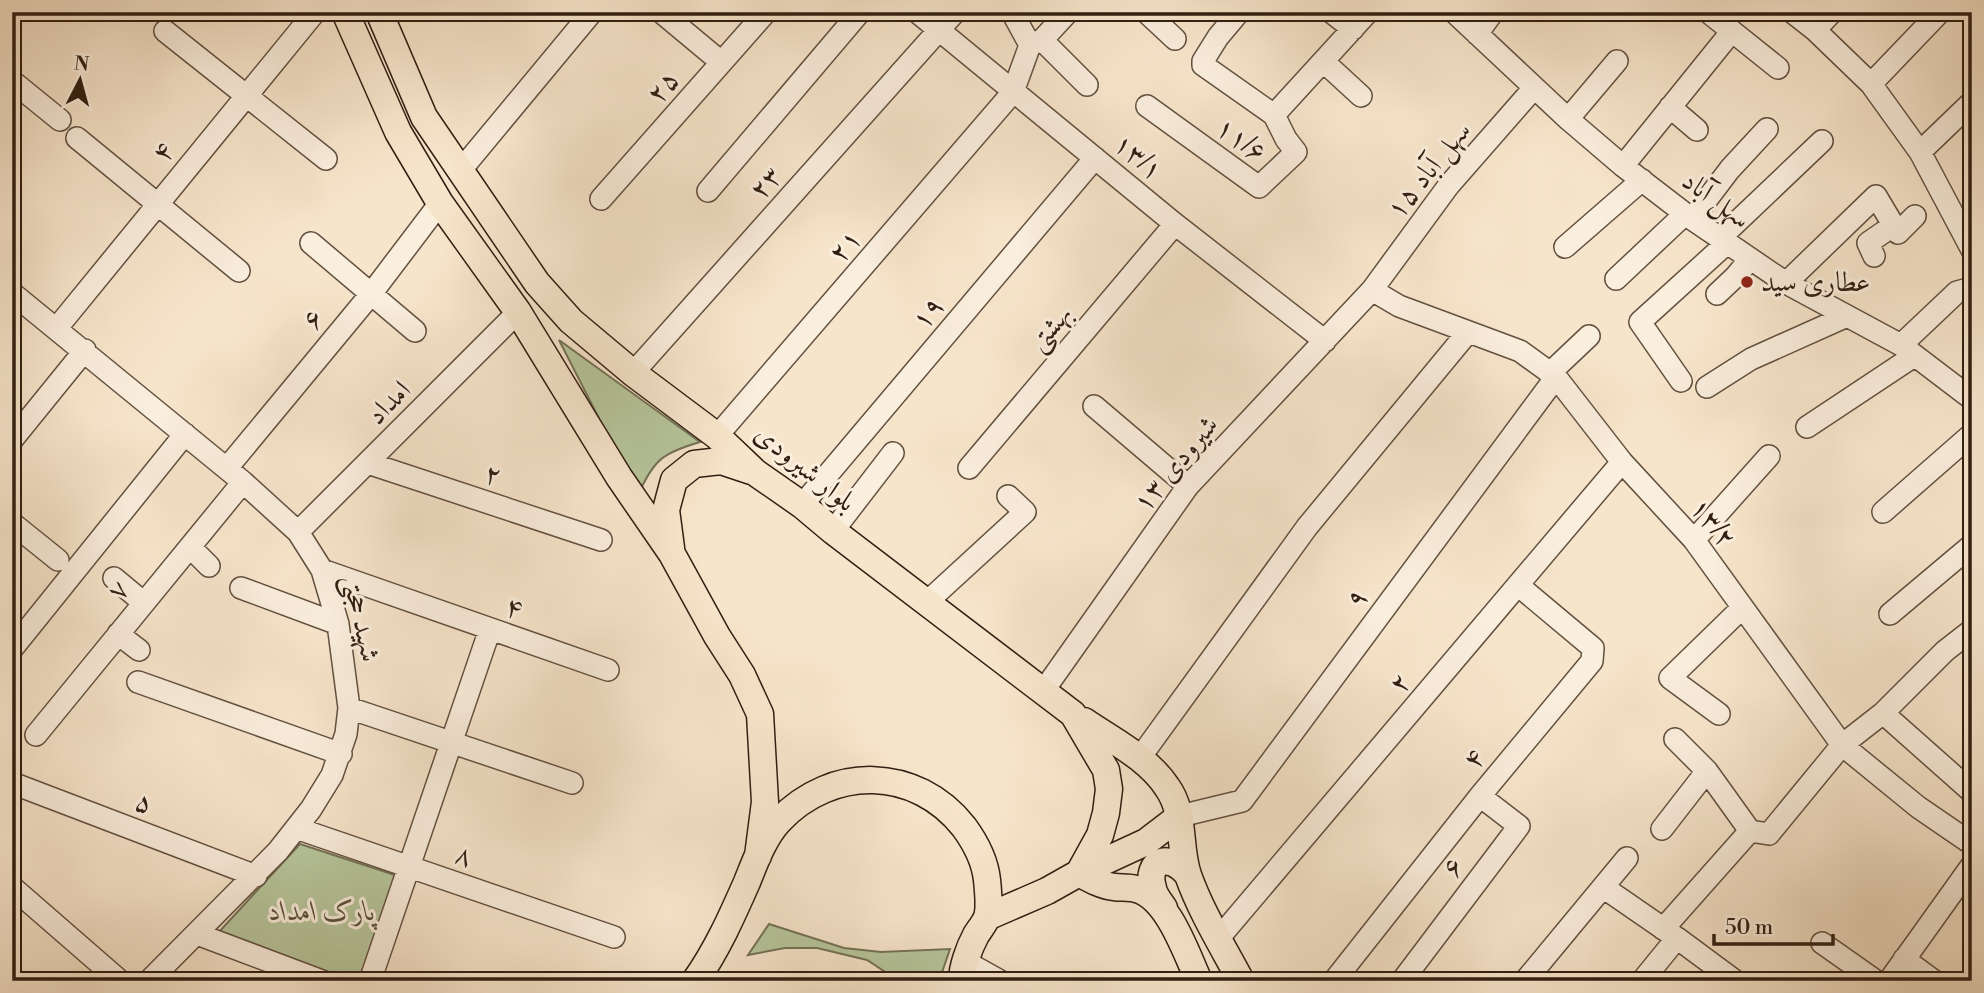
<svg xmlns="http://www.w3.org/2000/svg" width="1984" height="993" viewBox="0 0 1984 993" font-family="'Libre Bodoni',Amiri,serif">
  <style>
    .green { fill: #b7c69c; stroke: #747257; stroke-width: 2 }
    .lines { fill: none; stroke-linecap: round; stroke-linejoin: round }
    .minor-casing { stroke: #625040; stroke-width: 24 }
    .major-casing { stroke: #311e12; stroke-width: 29 }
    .minor { stroke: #faeedd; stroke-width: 21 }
    .major { stroke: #f7e5cb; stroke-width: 26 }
    .poi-dot { fill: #8f2418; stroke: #faeedd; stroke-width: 2.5 }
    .labels { text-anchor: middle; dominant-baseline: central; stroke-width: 6; stroke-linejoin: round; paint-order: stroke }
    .street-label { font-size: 28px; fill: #311e12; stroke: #faeedd }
    .poi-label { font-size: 28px; fill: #311e12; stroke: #faeedd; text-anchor: start }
    .park-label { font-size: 28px; font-style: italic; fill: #59503b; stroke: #faeedd }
  </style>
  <rect width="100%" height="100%" fill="#f7e5cb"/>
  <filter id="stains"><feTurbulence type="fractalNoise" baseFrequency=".00286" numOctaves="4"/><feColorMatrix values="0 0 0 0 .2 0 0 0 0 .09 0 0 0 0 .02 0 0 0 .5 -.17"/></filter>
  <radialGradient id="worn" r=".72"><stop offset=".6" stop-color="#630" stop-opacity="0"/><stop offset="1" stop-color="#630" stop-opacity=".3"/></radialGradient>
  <path class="green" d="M559,340L700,442C663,453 654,459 638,495Z
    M300,844L401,877L364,981H351L217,934Z
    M769,924L844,948L881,952L950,949L939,981H899L867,960L817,948H785L748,955Z"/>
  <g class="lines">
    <g class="minor-casing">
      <path id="minor" d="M661,12L721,62
        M917,12L1175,224L1325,341
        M1012,12L1030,45
        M1146,12L1175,39
        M1239,12L1218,37L1203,61V65L1274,115
        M1331,12L1353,29
        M1454,12L1568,119L1623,166L1692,219L1786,283L1901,345L1972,399
        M1708,12L1778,68
        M1792,12L1815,30L1871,84L1920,152L1972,250
        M12,14L14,12
        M1815,30L1832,12
        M165,31L326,159
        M1477,34L1493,12
        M1042,40L1087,85
        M1032,44L1042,40L1068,12
        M1324,62L1361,96
        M12,81L60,120
        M1871,84L1940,12
        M1147,106L1259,187L1296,152L1286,139L1274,115
        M1670,107L1697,130
        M1274,115L1368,12
        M1568,119L1617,61
        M77,138L239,271
        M1920,152L1972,102
        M1623,166L1732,31
        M460,171L592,12
        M708,191L860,12
        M601,199L766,12
        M1692,219L1730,169L1767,129
        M1720,238L1822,141
        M311,243L415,331
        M1565,247L1642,180
        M1874,256L1868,243L1894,225
        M1616,279L1685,214
        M1786,283L1876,196L1898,233L1915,216
        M1372,290L1399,306L1520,351L1556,377L1622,462L1694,540L1842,745L1918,807L1972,844
        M12,293L243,482L298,532L322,570L338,624L349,708L346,734L332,775L311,809L278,851L149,981
        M1717,294L1736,276L1750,259
        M56,329L315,12
        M1901,345L1957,292L1972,288
        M1551,372L1589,336
        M633,373L955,12
        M1681,381L1640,322L1727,243
        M1707,387L1751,359L1847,316
        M1094,406L1188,486
        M1807,427L1914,356
        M717,436L1013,92L1030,45
        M12,440L85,350
        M368,463L601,540
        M227,468L371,294L440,203
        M969,468L1175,224
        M802,505L1095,158
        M1883,512L1972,434
        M12,523L58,560
        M833,531L893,453
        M298,532L518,312
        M1694,540L1769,456
        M190,547L209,566
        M322,570L608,670
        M114,578L144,603
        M241,588L338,624
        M927,602L1025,512L1008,496
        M1890,614L1972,545
        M118,634L139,650
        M12,649L185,434
        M138,682L341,754
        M1044,690L1188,486L1372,290L1449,185L1534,88
        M349,708L572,783
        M1883,713L1972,792
        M1719,714L1670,678L1742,608
        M36,735L243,482
        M1675,739L1707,771L1750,831L1769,834L1842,745L1883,713L1945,651L1972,630
        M1139,759L1307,527L1468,332
        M12,783L256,876
        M1180,816L1242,801L1556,377
        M296,828L614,937
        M1662,829L1707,771
        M12,887L120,981
        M1603,887L1674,936
        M1663,929L1750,831
        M197,934L322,981
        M1218,939L1622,462
        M1822,943L1876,981
        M1904,959L1934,981
        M966,962L1000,981
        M370,981L490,629
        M1334,981L1480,796L1592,661L1593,648L1519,586
        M1402,981L1519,826L1480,796
        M1525,981L1627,858
        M1642,981L1677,938L1735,981
        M1889,981L1972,865"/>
    </g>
    <g class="major-casing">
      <path id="major" d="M345,12L398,132L440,203L518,312L619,477L672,554L717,636L742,675L760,714L765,802L758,856
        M379,12L424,117L537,283L571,321L633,373L717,436L756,473L802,505L833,531L1073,714L1106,770L1109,789L1106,813L1100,835L1079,873L1047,891L987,917
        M671,548L666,510L674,480L694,464L721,461L751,471
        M1084,721C1113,741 1148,758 1167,787C1186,813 1178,846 1188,875C1201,912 1223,947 1241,981
        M1079,873C1090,879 1102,886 1114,887C1122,888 1129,887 1136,889C1168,897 1186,953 1199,981
        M1079,873L1146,842L1180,816
        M1164,908C1160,902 1154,895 1153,888C1145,861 1169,851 1188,875
        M695,981C717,950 732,916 747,882C755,862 764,837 779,821C832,765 916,766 964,827C975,842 985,861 987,880C988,890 990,908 987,917C985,923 979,930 976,935C969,948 962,967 962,981"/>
    </g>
    <use href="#minor" class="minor"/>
    <use href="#major" class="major"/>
  </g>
  <circle class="poi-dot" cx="1747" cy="282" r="7"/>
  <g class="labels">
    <g class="street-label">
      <text transform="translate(663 87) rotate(-49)">۲۵</text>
      <text transform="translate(1241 140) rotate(36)">۱۱/۶</text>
      <text transform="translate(163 152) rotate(-51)">۴</text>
      <text transform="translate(1138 157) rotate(40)">۱۳/۱</text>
      <text transform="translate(1429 170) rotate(-51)">سهل آباد ۱۵</text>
      <text transform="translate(766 183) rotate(-48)">۲۳</text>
      <text transform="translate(1716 200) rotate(36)">سهل آباد</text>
      <text transform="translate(845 246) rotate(-49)">۲۱</text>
      <text transform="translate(928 313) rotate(-50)">۱۹</text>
      <text transform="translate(313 319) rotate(-50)">۶</text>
      <text transform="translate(1050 328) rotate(-50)">بهشتی</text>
      <text transform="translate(389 403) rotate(-45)">امداد</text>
      <text transform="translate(1176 464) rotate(-50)">شیرودی ۱۳</text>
      <text transform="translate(805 468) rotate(39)">بلوار شیرودی</text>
      <text transform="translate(493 475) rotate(18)">۲</text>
      <text transform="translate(1713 523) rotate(51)">۱۳/۲</text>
      <text transform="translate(118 590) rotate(-51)">۷</text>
      <text transform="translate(1357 598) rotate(-53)">۹</text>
      <text transform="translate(514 608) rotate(19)">۴</text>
      <text transform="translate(361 618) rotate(77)">شهید حجتی</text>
      <text transform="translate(1400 683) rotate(-50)">۲</text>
      <text transform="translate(1474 759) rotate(-50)">۴</text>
      <text transform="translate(144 803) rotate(21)">۵</text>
      <text transform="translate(464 856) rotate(19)">۸</text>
      <text transform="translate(1453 867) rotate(-53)">۶</text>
    </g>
    <g class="poi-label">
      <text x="1761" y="282">عطاری سید</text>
    </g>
    <g class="park-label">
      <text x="322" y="911">پارک امداد</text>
    </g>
  </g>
  <rect width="1984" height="993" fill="none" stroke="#f7e5cb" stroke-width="42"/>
  <rect x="14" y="14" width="1956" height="965" fill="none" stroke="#311e12" stroke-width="3.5"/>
  <rect x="21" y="21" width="1942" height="951" fill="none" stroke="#311e12" stroke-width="2"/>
  <g transform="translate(80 80) rotate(6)" stroke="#faeedd" stroke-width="5" paint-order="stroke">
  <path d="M0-5L12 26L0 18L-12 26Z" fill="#311e12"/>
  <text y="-10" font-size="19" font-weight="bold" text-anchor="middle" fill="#311e12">N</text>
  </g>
  <path d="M1714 934v10h119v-10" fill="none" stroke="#311e12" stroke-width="3.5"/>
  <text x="1725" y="934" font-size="21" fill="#311e12" stroke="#faeedd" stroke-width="5" paint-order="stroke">50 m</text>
  <rect width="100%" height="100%" filter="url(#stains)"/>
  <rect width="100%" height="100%" fill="url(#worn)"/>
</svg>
